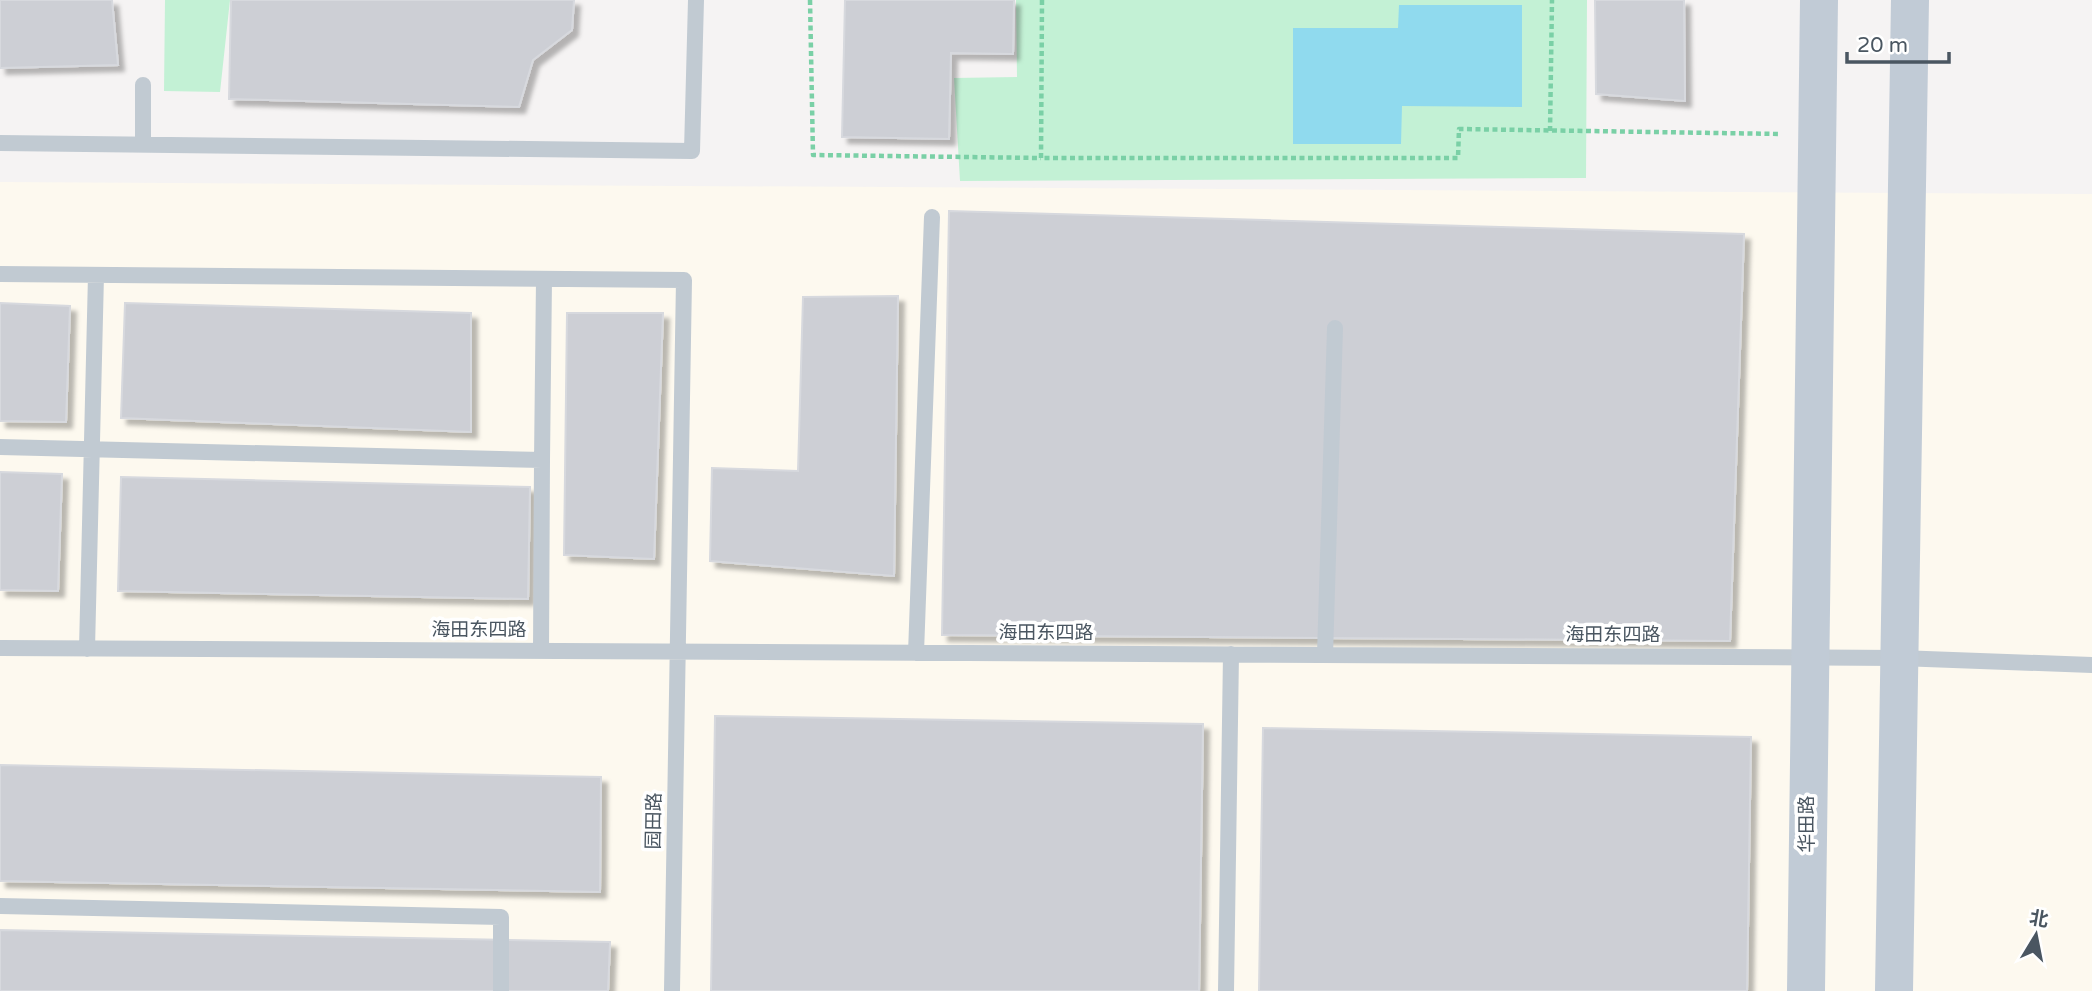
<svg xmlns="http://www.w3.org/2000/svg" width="2092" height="991" viewBox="0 0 2092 991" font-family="'Varela Round','Noto Sans SC',sans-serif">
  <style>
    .commercial { fill: #fdf9ef }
    .green { fill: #c3f1d5 }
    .water { fill: #90daee }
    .building { fill: #cdcfd5; stroke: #d7d9de; stroke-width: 2; filter: url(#shadow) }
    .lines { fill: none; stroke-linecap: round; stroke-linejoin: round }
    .path { stroke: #7ad0a6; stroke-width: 4.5; stroke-dasharray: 5 3.5; stroke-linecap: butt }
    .lane { stroke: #c1cad2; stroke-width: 16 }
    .secondary { stroke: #c1cbd6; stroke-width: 38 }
    .labels { text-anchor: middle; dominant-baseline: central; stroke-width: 7; stroke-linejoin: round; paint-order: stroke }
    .street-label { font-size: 19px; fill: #4a5661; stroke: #fff }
  </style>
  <defs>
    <filter id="shadow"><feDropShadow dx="6" dy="6" stdDeviation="2" flood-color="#0004"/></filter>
  </defs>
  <rect width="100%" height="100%" fill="#f5f3f3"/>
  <path class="commercial" d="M0,182L2092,194V991H0Z"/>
  <path class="green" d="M165,0H230L220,92L164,91Z
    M1016,0H1587L1586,178L960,181L954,78L1017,77Z"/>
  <path class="water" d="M1399,5H1522V107L1402,106L1401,144H1293V28H1398Z"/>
  <path class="building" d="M0,0H112L118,65L0,68Z
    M231,0H574L572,30L533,60L519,107L229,99Z
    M845,0H1014L1013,54L951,53L949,139L842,137Z
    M1595,0H1684L1685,101L1596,94Z
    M949,211L1744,234L1730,641L942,635Z
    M898,296L894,576L710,561L712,468L798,471L803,297Z
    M0,303L70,306L66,422L0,421Z
    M125,303L471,313V432L121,418Z
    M567,313H663L654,559L564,555Z
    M0,472L62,474L58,591L0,590Z
    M121,477L530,487L528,599L118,591Z
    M715,716L1203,724L1199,991H711Z
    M1263,728L1751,737L1747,991H1259Z
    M0,765L601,777L600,892L0,881Z
    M0,930L610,942L608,991H0Z"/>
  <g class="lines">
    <path class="path" d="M810,0L813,155L1041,158
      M1042,0L1041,158H1458L1459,129L1781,134
      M1550,131L1552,0"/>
    <path class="lane" d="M0,143L692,151L696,0
      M143,144V85
      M0,274L684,280L672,991
      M0,447L542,460L544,279
      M0,648L1899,658L2092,665
      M87,649L96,275
      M541,651L542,460
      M916,653L932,217
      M1325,655L1335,328
      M0,906L501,917V991
      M1226,991L1231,654"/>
    <path class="secondary" d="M1806,991L1819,0
      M1894,991L1910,0"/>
  </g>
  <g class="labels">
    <g class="street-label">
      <text x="479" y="630">海田东四路</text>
      <text x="1046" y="633">海田东四路</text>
      <text x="1613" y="635">海田东四路</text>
      <text transform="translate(654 821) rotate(-89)">园田路</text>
      <text transform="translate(1807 824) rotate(-90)">华田路</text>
    </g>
  </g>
  <g transform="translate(2036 935) rotate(10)" stroke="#ffffff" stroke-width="5" paint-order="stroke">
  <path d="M0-5L12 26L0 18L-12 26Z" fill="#4a5661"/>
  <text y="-10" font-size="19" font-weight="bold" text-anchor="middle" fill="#4a5661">北</text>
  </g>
  <path d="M1847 52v10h102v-10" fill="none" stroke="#4a5661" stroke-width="3.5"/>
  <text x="1857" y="52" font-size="21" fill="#4a5661" stroke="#ffffff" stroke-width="5" paint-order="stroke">20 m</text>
</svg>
